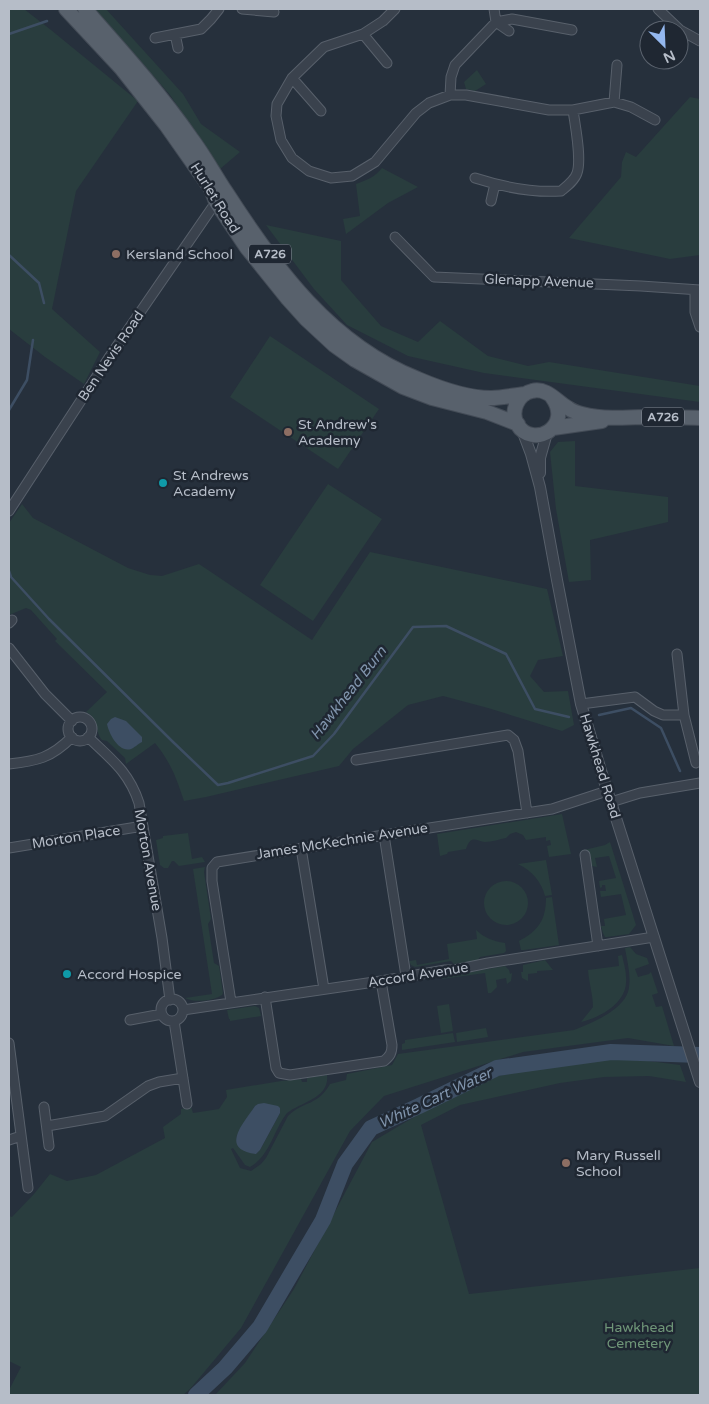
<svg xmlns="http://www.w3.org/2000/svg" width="709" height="1404" viewBox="0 0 709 1404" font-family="'Varela Round',sans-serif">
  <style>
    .green { fill: #293d3e; fill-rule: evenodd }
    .water { fill: #3d4e63 }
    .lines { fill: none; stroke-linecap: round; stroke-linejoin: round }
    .stream { stroke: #3d4e63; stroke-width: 2.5 }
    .river { stroke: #3d4e63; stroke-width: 16 }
    .minor-casing { stroke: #58606b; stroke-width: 11 }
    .tertiary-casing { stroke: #58606b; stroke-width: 12 }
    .primary-casing { stroke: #434b56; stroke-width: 16 }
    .minor { stroke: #3a424d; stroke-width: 9 }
    .tertiary { stroke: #3a424d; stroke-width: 10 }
    .primary { stroke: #58616c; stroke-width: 14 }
    .education-dot { fill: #8d6e63; stroke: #1f2732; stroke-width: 2 }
    .culture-dot { fill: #0f9aa8; stroke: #1f2732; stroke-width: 2 }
    .labels { text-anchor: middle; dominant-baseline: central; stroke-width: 5; stroke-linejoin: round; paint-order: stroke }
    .shield { fill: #1f2732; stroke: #89909b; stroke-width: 1 }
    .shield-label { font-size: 12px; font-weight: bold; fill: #b6bdc8 }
    .street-label { font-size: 14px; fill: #b6bdc8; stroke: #1f2732 }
    .poi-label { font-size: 14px; fill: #b6bdc8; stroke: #1f2732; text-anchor: start }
    .park-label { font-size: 14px; fill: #6f9678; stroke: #1f2732 }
    .water-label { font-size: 15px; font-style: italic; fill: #8094ac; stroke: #1f2732 }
  </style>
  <rect width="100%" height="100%" fill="#26303c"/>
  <path class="green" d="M9,9H24L51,30L138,101L76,191L52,309L100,352L84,384L45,357L9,329Z
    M95,9H106L183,94L201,124L240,152L220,169L170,95Z
    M477,70L486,84L475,91L466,89L464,82Z
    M690,97L700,99V255L670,259L569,238L621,177L622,162L626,152L636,157Z
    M382,168L418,187L388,203L346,234L343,219L360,216L356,184C367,180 375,177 382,168Z
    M266,225L341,241V280L381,326L418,342L440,321L488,356L528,366L549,362L700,386V402L484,373L408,356L347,325L314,289Z
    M270,336L379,409L338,469L230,397Z
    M575,441V486L668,497V522L590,540L591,580L569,582L556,509L550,452L558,442Z
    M328,484L382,519L313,621L260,585Z
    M22,504L33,518L128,568L150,575L162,576L199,564L312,640L370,552L547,589L563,656L538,660L530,676L544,692L568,691L574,725L562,731L488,708L443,696L408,705L353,749L339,766L206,797L184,801C176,777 171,763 155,743L126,764L125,758L107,741L102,740C94,731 101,720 86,712L107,692L55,641L57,639L31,610L26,608L9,615V523Z
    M562,814L571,854L549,857L547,846L551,845L550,840L546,841V837L526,840L523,835L516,832L510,834L506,838C500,839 492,842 485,842C476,841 471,834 466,849L448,852L447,854L440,856L437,834Z
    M188,833L192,859L202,857L205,862L179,866L174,861H172L168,868H164L160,865L156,840L163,838V836Z
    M610,842L636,925L629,934L607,937H605L603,933L601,926H605L604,919L626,915L621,894L601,897L600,891H606L605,885H602V887L600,888L599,881L616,878L609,856L595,858L597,867L592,866L587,854L580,851L605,845Z
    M546,860L552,895L545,896C541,881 532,871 518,864Z
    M205,867L204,872L211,919L208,924L214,963L219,966L223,993L222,995C213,1001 195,1003 185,998L212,994L193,869Z
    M484 903a22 22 0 1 1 44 0a22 22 0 1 1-44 0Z
    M552,897L559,945L524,950H521L519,941C538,931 546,920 546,898Z
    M476,930C485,938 492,941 505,943L506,951L504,953L480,957L477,961L454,964L451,961L415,967L411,965L409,961L416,960L417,965L449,959L447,944L477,939Z
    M630,947L636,954L647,958L649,964L635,969L638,977L649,974L651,972L658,993L652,995L656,1007L662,1006L674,1046L628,1038L523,1052L384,1096L350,1131L241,1328L190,1389L183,1395H9V1390L21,1367L9,1361V1216L12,1217L34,1194L50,1174L67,1181L96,1175L165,1138L163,1127L181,1114V1109L191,1107L193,1113L219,1109L227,1097L226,1090L281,1081L301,1079L302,1082H307V1078L327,1075C330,1098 301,1102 287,1113C274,1129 270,1156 250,1167L245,1165L233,1148L231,1149L240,1168L251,1171L261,1164L266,1158L288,1116C303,1101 318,1106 330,1084L346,1080L347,1074L392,1065L398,1054L574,1030C592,1023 627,1009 629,987C631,974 627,961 625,948ZM255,1106L280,1113L260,1150L256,1154L236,1137Z
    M622,955C624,964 627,974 626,983C625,1004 599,1018 581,1022L593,1007C593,995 589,983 588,970L619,966L618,956Z
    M545,960L553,970L537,971V973L528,974V981L522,978L521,972H523V965Z
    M505,966L509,970L510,974L512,973L511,981L507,984L506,978L496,980L497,987L491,993H488L485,973L442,979V977Z
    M449,1004L453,1031L441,1033L437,1006Z
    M255,1006L259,1008L261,1016L230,1021V1019H229L227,1010Z
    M486,1028L488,1037L457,1042L456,1033Z
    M453,1033L455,1042L402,1050V1044L405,1043V1040Z
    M609,1056L680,1065L686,1082L649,1076L604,1077L560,1083L460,1105L421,1125L469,1294L700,1268V1395H215L245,1363L294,1289L372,1142L453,1094L498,1076Z"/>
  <path class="water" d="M115,717L126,721L142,737V742C138,744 134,748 131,749C119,753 109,734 107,724L111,719Z
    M264,1103L278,1106L280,1108V1113L260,1150L256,1154C219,1149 243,1124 255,1106L258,1104Z"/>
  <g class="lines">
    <path class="stream" d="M9,34L47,21
      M9,255L39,283L44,303
      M9,410L27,380L33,340
      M9,571L11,577L49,619L172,741L218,785L228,783L313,756L334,734L413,627L446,626L506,654L535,709L569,717
      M599,715L631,708L661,728L680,771"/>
    <path class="river" d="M196,1395L225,1368L260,1327L323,1220L345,1164L371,1128L419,1106L497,1068L611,1052L700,1055"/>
    <g class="minor-casing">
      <path id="minor" d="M242,9L274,12
        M395,9L383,21L363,34L324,47L292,78L277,104L276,116L281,140L292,158L309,171L331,178L352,176L375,162L416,113L429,103L450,95H466L549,110H573L614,102L631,107L655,120
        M494,9L496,22L509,31
        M658,9L680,30L700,41
        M175,34L178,48
        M363,34L387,63
        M155,38L201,29L211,19L219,9
        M292,78L321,111
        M450,95L451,77L455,65L496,22L512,19L572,30
        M614,102L617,65
        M475,178C503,187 532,193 561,191C567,186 575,180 577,173C582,159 575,125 573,110
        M491,201L495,184
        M395,237L434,277L641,286L700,290
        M695,291V312L700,327
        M9,511L110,356L216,202
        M9,623L12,620
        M9,648L45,694L72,721
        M677,654L684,715
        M581,704L635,697L654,711L663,715H684L696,763
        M68 729a12 12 0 1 1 24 0a12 12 0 1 1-24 0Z
        M88,737C111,759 129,772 139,803L162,938L170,1000
        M356,760L508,735L514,740L518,751L527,813
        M9,764C37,761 51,758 72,737
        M611,802L640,793L700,783
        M384,835L406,976
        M9,848L143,826
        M301,848L324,989
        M585,855L598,946
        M265,997L276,1068L279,1073L290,1075L384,1061C390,1056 392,1053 392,1045L381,981
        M161 1010a11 11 0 1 1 22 0a11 11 0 1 1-22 0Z
        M231,1002L212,881V868L217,862L384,835L552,809L607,791
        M183,1010L381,981L445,970H454L488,963L654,937
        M130,1020L162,1014
        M174,1021L187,1104
        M9,1043L28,1188
        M44,1107L49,1146
        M47,1126L105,1116L148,1086L159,1082L183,1078
        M9,1140L21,1136"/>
    </g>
    <g class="tertiary-casing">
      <path id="tertiary" d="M522,430L531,454L540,487L557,580L581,704L602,774L700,1082
        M540,473V458L547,433"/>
    </g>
    <g class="primary-casing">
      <path id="primary" d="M66,9L121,68L166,125L211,189L216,202L247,248L288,299L306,319L334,345L355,360L403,387L432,398L487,412L518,424
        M85,9C122,51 159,92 191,138C204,155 214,174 226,192C275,268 331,345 418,379C439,388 468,398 491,398C503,398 514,395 525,394
        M552,397C574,427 532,450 517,424C510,411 518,394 532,391C547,387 557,402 568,408C572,411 578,413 582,414C602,419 623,418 643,417C662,417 681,417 700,418
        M553,428L602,421"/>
    </g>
    <use href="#minor" class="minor"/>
    <use href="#tertiary" class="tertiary"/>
    <use href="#primary" class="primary"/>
  </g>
  <g class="education-dot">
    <circle cx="116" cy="254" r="5"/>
    <circle cx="288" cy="432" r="5"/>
    <circle cx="566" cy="1163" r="5"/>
  </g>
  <g class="culture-dot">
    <circle cx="163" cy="483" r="5"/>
    <circle cx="67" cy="974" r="5"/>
  </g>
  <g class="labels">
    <g class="shield">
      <rect x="249" y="244.5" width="42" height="19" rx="4"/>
      <rect x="642" y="407.5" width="42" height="19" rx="4"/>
    </g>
    <g class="shield-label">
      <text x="270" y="254">A726</text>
      <text x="663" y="417">A726</text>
    </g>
    <g class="street-label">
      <text transform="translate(215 198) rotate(58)">Hurlet Road</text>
      <text transform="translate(539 281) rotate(2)">Glenapp Avenue</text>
      <text transform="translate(111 356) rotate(-56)">Ben Nevis Road</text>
      <text transform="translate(600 766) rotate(73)">Hawkhead Road</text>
      <text transform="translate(76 837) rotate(-9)">Morton Place</text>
      <text transform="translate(342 841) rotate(-9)">James McKechnie Avenue</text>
      <text transform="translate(148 860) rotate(80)">Morton Avenue</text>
      <text transform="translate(418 975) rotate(-9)">Accord Avenue</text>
    </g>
    <g class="poi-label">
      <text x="126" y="254">Kersland School</text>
      <text x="298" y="424">St Andrew's<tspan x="298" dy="16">Academy</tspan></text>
      <text x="173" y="475">St Andrews<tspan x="173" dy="16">Academy</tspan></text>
      <text x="77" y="974">Accord Hospice</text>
      <text x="576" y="1155">Mary Russell<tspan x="576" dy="16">School</tspan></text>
    </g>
    <g class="park-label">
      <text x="639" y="1327">Hawkhead<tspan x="639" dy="16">Cemetery</tspan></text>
    </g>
    <g class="water-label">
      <text transform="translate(348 693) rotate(-52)">Hawkhead Burn</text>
      <text transform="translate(435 1098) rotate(-25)">White Cart Water</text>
    </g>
  </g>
  <rect width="709" height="1404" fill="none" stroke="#b6bdc8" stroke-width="20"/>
  <g transform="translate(664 45) rotate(156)"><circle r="24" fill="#1f2732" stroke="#5b636e"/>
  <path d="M0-4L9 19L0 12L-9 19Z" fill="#94b8ef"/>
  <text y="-8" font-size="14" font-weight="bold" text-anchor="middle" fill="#b6bdc8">N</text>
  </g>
</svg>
